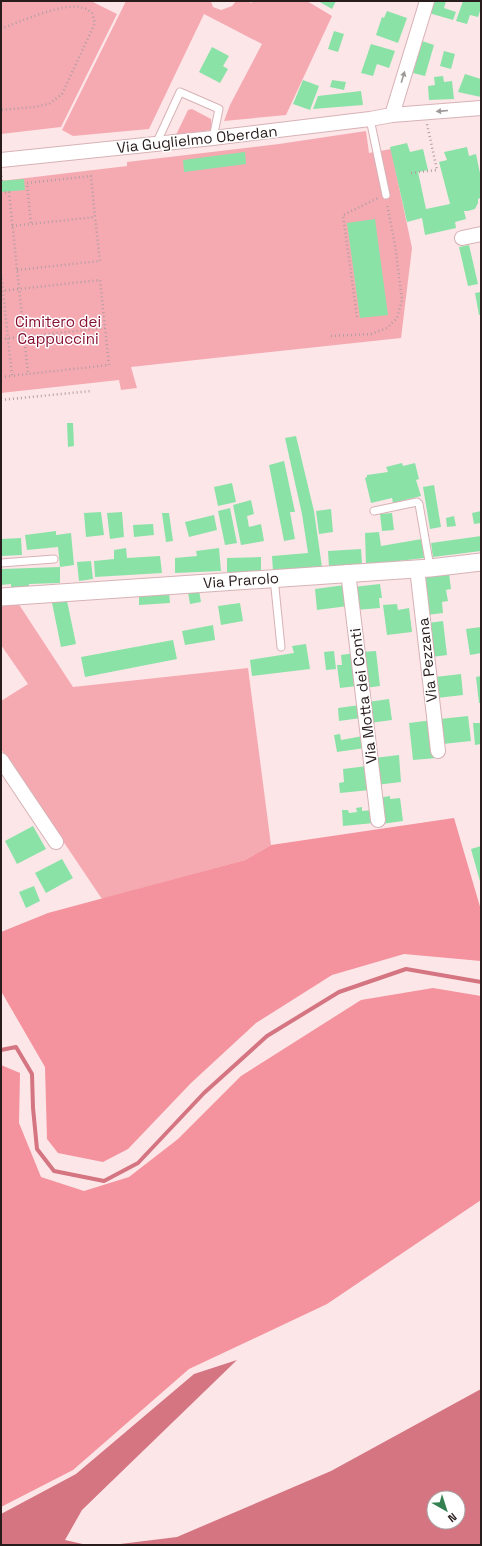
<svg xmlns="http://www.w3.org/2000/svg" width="482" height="1546" viewBox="0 0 482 1546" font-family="'Space Grotesk',sans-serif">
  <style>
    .green { fill: #f5aab2 }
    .forest { fill: #f4929d }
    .water { fill: #d47581; fill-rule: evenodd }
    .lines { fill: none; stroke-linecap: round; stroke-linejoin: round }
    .stream { stroke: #d47581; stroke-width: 4 }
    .building { fill: #8ae2a7 }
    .service-casing { stroke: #d7b2b6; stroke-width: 9 }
    .minor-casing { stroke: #d7b2b6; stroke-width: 16 }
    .tertiary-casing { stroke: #d7b2b6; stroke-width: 19 }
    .path { stroke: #b29ea0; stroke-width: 2.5; stroke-dasharray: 1 3; stroke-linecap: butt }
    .service { stroke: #fff; stroke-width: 7 }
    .minor { stroke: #fff; stroke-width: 14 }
    .tertiary { stroke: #fff; stroke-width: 17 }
    .oneway { fill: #9f9999 }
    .labels { text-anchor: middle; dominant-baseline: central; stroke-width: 3; stroke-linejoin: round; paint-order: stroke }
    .street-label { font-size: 15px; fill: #291c1d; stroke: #fff }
    .park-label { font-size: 15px; fill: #850f31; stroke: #fff }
  </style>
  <rect width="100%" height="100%" fill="#fde6e8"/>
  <path class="green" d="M1,1H91L117,14L61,127L1,134Z
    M126,1H211L213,7L221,10L232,6L236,1H248L251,3L253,1H307L332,16L286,115L224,121L230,105L262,44L204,14L149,129L73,136L62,130Z
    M192,109L211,119L212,130L176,135L188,110Z
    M366,131L369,153L391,149L412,248L401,338L131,367L137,388L121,390L119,380L1,393V181L127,166V162L279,144Z
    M18,603L73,687L248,668L271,845L245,860L102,899L1,749V701L28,684L1,645V605Z"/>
  <path class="forest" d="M454,818L481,910V961L404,954L332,975L256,1023L191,1083L128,1149L103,1162L58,1153L47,1139L45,1067L1,991V932L48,913L245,860L271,845Z
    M433,988L481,996V1200L327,1304L189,1369L73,1470L1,1507V1065L20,1073L19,1123L41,1177L84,1191L129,1177L178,1139L241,1076L361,1000Z"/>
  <path class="water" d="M237,1360L82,1510L65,1540L87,1545H1V1514L76,1474L194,1374Z
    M481,1389V1545H112L177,1537L331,1471ZM434,1498H458V1522H434Z"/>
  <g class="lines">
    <path class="stream" d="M1,1050L16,1047L32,1074L33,1108L37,1149L54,1171L104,1181L138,1163L204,1093L267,1036L339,992L406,969L481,982"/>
  </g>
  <path class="building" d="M318,1H336L332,9Z
    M433,1H446L444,8L456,12L453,20L429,13Z
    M463,1H481V8L478,17L470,15L467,24L456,21Z
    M387,11L407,18L398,43L376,35L382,17L384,18Z
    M334,31L344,34L338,52L328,49Z
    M422,41L434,45L425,76L413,73Z
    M371,44L395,51L389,68L377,64L373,76L361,73Z
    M212,47L229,56L223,66L228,69L220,83L199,72Z
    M444,51L455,54L451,69L440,66Z
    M465,74L481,79V97L458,92Z
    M443,76L444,82L452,81L454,99L429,100L428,86L435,85L434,77Z
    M303,80L319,86L310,110L293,104Z
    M332,80L346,82L344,90L330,87Z
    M361,91L363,105L313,109L318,96Z
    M407,143L410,152L423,149L428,170L418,172L426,209L450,204L439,162L447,160L444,152L467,147L469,156L476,154L481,178V198L478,199V203L475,209L468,211H464L466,219L455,222L456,228L425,235L422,218L407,222L390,147Z
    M245,152L246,164L184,172L183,160Z
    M24,179L25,190L1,192V181Z
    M375,219L388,315L360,318L347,223Z
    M469,245L478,284L468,286L459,247Z
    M481,292V315H479L475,293Z
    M67,423H73L74,446L68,447Z
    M296,436L314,511L322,567L273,571L272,556L308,553L302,514L285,438Z
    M284,461L295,512H290L295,539L284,541L269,465Z
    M402,463L403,466L415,463L419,479L416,480L421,496L393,503L392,498L371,503L365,478L367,477V475L388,472L386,467Z
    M232,483L236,502L218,506L214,487Z
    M434,485L441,527L430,529L423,487Z
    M251,500L254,514L247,516L249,527L261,524L264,541L241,545L233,505Z
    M230,508L237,543L225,545L218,511Z
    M331,509L333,532L319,534L316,511Z
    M481,511V523L474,524L472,513Z
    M101,512L104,535L86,537L84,513Z
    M122,512L124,537L110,539L107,513Z
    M162,513H169L173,541L166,542Z
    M392,513L394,530L382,531L380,514Z
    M214,515L217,530L189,537L185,522Z
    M454,516L456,526L447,527L446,518Z
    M153,524L154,535L134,537L133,525Z
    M56,531V535L71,533L74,565L60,567L58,547L27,550L25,535Z
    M379,532L381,546L422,539L424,558L366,565L365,533Z
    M481,536V551L433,557L431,543Z
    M21,538L22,555L1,556V539Z
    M126,548L127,558L160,556L162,573L95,577L94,561L114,559V550Z
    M219,548L221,571L175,573V558L197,556L196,551Z
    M361,549L362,564L329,567L328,551Z
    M261,557V572H227V558Z
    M91,561L93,579L79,581L77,562Z
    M60,567V583L29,584V587L11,588V584L1,585V569Z
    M449,573L451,589L446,590L448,601L442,602L443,613L427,615L422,577Z
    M380,584L382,598H379L380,608L356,610L353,587Z
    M345,585L348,606L317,610L315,589Z
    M199,590L201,602L190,604L188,592Z
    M169,592L170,603L139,605V594Z
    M66,596L76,644L61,647L51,598Z
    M240,603L243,621L221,625L218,606Z
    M397,604L398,610L409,608L412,632L387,635L383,605Z
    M443,621L447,655L432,657L428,623Z
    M213,625L215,640L185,645L182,631Z
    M481,627V653L470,655L466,629Z
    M173,640L177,659L85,677L81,657Z
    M306,644L310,669L252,676L250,660L294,653L292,646Z
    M334,651L336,669L326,670L324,652Z
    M376,651L380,686L365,688L361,652Z
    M354,653L357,686L340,688L337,665H342L341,655Z
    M461,674L463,695L437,698L435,677Z
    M481,676V703H479L476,677Z
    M389,699L392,720L370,723L368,702Z
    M360,705L361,718L339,721L338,708Z
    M468,716L471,741L443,744L440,719Z
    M433,720L437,758L413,760L409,723Z
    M473,723H481V744L475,745Z
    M340,734L341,740L363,736L365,748L337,752L334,735Z
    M399,755L401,782L376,785L374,758Z
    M367,766L370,790L340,793L339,783L344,782L343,769Z
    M390,796V799L400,798L403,821L382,824L378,798Z
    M362,807V811L373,810L374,823L343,826L342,810H348L349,813L357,812L356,808Z
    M33,826L46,849L17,864L5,841Z
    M481,846V885L471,849Z
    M62,859L73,878L46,893L35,873Z
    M34,886L40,901L26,908L19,892Z"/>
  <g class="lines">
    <g class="service-casing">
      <path id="service" d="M370,119L386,195
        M156,144L180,92L219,109L213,138
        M374,511L417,502L419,504L430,567
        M1,563L54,559
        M274,578L281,647"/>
    </g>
    <g class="minor-casing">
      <path id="minor" d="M392,115L427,1
        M1,160L213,138L370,119L392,115L481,108
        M462,238L481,234
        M417,568L438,751
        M348,572L378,820
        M1,760L56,842"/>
    </g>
    <g class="tertiary-casing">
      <path id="tertiary" d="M1,597L430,568L481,562"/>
    </g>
    <path class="path" d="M1,29C19,22 66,1 83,8C86,8 89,11 92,13L95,23L62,94L49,104L34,107L1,110
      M1,172L2,181
      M411,173L437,170L427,124
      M1,193L9,192L28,374L12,376L1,273
      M12,226L95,217L91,176L27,183L31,224
      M17,270L100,261L95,217
      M1,291L100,280L109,365L28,374
      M357,317L343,215L378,198
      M331,336L371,334L387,328L397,318L402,300L395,245L387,204
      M1,339L105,328
      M1,377L12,376
      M1,400L91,391"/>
    <use href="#service" class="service"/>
    <use href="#minor" class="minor"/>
    <use href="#tertiary" class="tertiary"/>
  </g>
  <defs><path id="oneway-solid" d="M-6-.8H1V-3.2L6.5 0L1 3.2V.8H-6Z"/></defs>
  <g class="oneway">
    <use href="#oneway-solid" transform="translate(403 77) rotate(-73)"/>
    <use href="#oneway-solid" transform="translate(442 111) rotate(175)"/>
  </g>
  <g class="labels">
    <g class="street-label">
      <text transform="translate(197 139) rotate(-6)">Via Guglielmo Oberdan</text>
      <text transform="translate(241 580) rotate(-4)">Via Prarolo</text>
      <text transform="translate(427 660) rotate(-96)">Via Pezzana</text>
      <text transform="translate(363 696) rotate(-97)">Via Motta dei Conti</text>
    </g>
    <g class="park-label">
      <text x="58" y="321">Cimitero dei<tspan x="58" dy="17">Cappuccini</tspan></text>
    </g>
  </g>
  <rect width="482" height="1546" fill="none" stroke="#291c1d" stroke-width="4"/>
  <g transform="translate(446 1510) rotate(141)"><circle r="19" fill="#ffffff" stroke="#a9a4a5"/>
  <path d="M0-3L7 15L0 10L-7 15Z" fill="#338151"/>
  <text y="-6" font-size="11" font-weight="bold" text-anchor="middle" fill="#291c1d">N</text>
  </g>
</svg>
